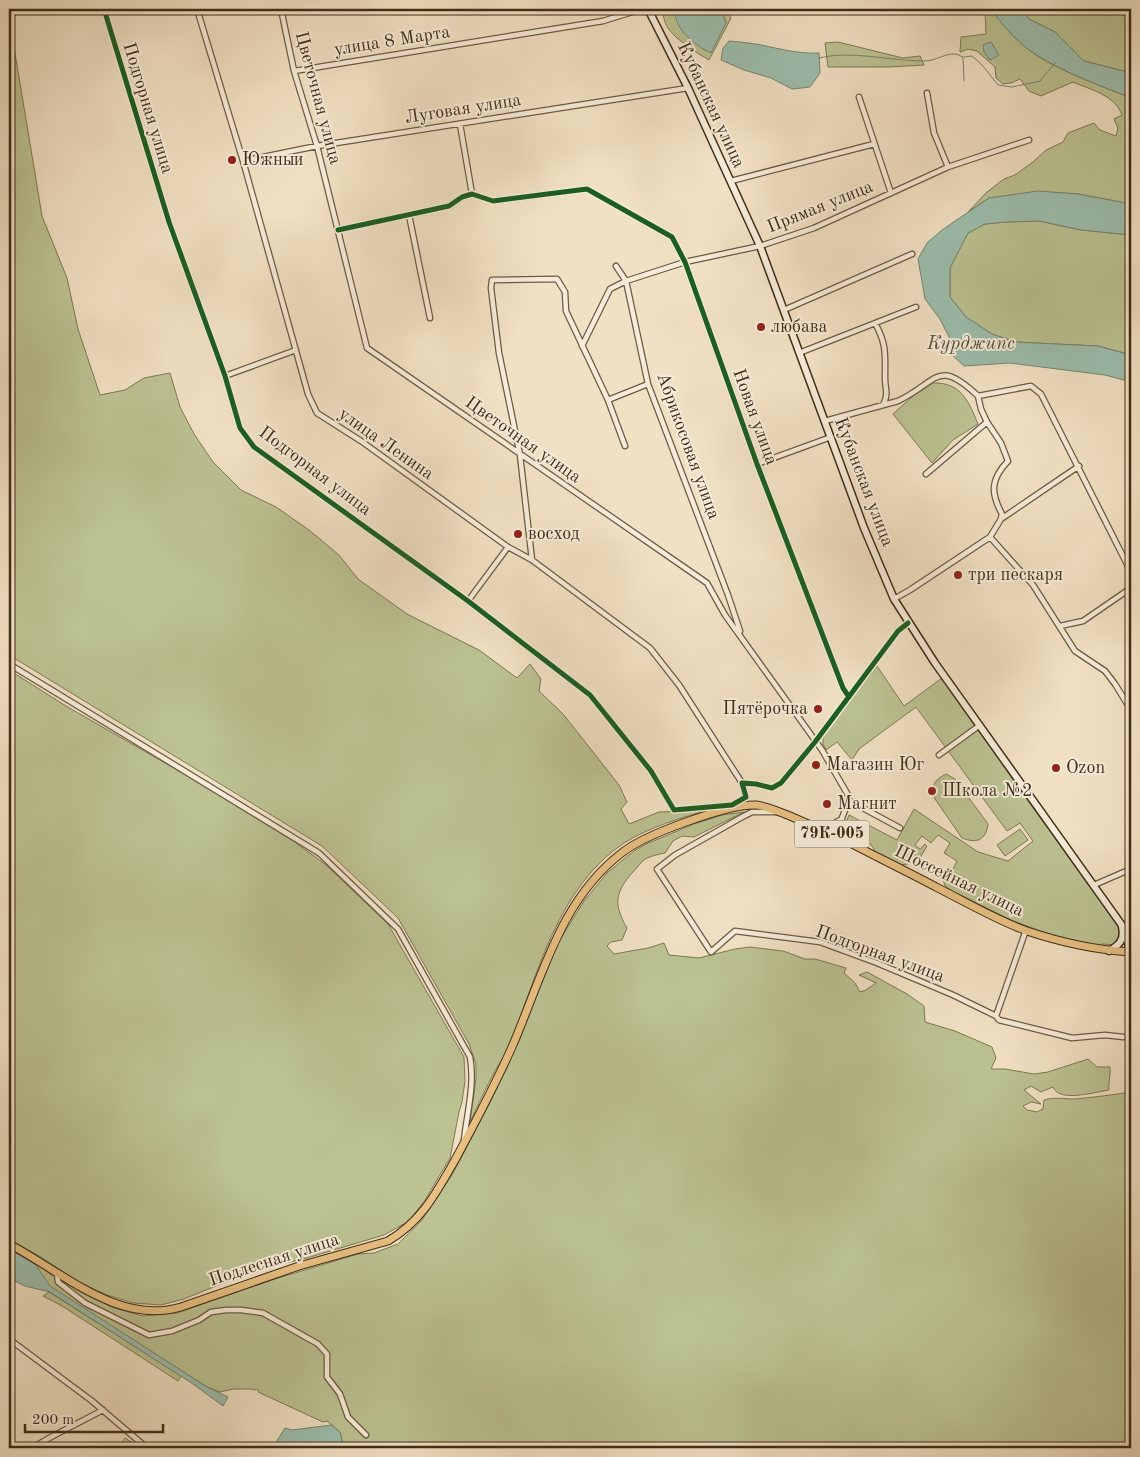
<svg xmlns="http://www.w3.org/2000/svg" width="1140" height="1457" viewBox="0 0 1140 1457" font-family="'Old Standard TT',serif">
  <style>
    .green { fill: #bcc292; stroke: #7e7854 }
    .water { fill: #9cbead; stroke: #778471 }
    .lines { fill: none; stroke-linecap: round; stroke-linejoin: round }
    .stream { stroke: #778471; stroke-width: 1 }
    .minor-casing { stroke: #6c5a42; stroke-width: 7 }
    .secondary-casing { stroke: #402d16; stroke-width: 9 }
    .primary-casing { stroke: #402d16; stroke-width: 9 }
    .minor { stroke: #f6ecd9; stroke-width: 4.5 }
    .secondary { stroke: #f6ecd9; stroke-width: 6 }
    .primary { stroke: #e8c082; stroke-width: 7 }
    .cycleway-casing { stroke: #f6ecd9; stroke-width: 8 }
    .cycleway { stroke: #1b5e20; stroke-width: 5 }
    .poi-dot { fill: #8f2418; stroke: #f6ecd9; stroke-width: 2 }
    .labels { text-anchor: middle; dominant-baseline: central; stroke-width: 4; stroke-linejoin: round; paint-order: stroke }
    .shield { fill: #f6ecd9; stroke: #776650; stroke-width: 1 }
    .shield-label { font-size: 16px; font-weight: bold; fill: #402d16 }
    .street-label { font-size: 18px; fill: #402d16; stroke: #f6ecd9 }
    .poi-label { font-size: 18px; fill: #402d16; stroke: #f6ecd9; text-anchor: start }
    .water-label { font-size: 19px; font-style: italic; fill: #57513c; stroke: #f6ecd9 }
  </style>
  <rect width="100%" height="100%" fill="#f1e1c4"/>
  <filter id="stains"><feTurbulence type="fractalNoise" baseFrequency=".004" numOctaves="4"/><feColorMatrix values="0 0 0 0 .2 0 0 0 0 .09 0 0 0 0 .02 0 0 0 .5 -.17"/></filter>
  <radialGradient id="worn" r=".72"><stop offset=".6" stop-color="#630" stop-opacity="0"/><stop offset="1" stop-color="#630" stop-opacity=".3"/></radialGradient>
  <path class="green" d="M663,9H674V14L726,23L721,9H727L731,18L709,60C698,54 675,39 668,28C664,22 663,16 663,9Z
    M984,9H991C1001,22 1011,35 1024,46C1050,68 1099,85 1131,98V204L1078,194L1038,192L989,198L968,212L987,192L1004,179L1015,175L1033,162L1046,150L1063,142L1068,133L1094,123L1100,130L1116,136L1118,128L1114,119L1122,115C1115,95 1091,90 1073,82L1041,96L1029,91L1020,79L1011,83L1003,84L996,78L995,67L977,51L968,49L960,52L961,37L986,34L985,13Z
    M1021,9H1131V73L1084,61L1055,32L1029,19Z
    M9,17L42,216L67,278L78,329L100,395L125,390L144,378L170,373L180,407L194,434L213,462L241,490L276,507L309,530L339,555L358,579L407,614L479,650L517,678L530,664L541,679L539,691L563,714L619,785L627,802L621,809L629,824L659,812L709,810C680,818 650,827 624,843C558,887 537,975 510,1045C506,1054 500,1062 495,1071C486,1088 478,1105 470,1122L476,1079V1064L469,1044L398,918L322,846L9,655Z
    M838,42L903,58L920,56L924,65L890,67H828L825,43Z
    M1039,221L1081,230L1131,235V355L1098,346L1015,342L992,334L966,317L950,297V268L968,233L985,224L1006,222Z
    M933,383C961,382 969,402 978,424L953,440L932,463L893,414L913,396Z
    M877,666L904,706L942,678L1120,927L1121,937L1114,945L1103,944L1094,945L1054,936L1011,920L952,891L945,886L942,876L947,867L953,869L957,861L944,853L950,843L938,835L931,843L922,836L915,845L920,849L925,844L927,846L917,863L899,865L877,854L870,843L866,840L849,833L845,825L849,815L897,840L914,809L978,852L1008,861L1033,841L1020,823L1007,831L916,707L859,749L852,760L837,742L826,750L823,744V734Z
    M9,670L66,706L205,786L295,842L326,865L388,924L464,1057L465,1081L462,1102L459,1112L450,1158L425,1200L409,1221L384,1235L307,1258L253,1271L184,1299L161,1305L133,1303L107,1295L80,1283L39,1256L9,1239Z
    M946,774L955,779L988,824C986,840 977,844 962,838L935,799C930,787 934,780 946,774Z
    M744,812L694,837L682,836L673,841L665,853C659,854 652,856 647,858C641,861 637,868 633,872C615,892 613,904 627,928L622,940L611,942L607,946L614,954L648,948L664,943L669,955L699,958L735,949L750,947L783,951L805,959H815L846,968L844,973L855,983L860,992L866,990L876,983L859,975L867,972L907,994L924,1006L925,1022L955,1031L992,1047L996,1058L991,1069H1005L1034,1074L1048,1072L1088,1059L1097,1067H1110C1111,1075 1108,1082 1109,1090C1095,1092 1059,1103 1053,1087L1041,1092L1031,1086L1024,1090L1041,1104L1031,1102L1023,1106L1027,1110L1037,1112L1043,1109L1044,1100C1055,1097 1064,1099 1075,1099C1094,1097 1113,1095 1131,1092V1448H344L340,1432L327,1421L323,1422L258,1392L259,1390L256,1389L255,1390L251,1389H234L220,1392L207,1387L49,1286L36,1265L9,1249L36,1262L51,1275L58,1276L74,1287L111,1307L143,1316L177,1313L275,1279L358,1254L374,1253L398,1244L422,1220L452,1175L487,1108L518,1043L558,943L584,901L598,884L607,873L634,851L646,844L694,824L722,815Z
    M1020,829L1028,840L1005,856L997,845Z
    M49,1292L181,1376L178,1381L62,1306L43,1296Z
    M125,1438L140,1448H118Z"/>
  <path class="water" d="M674,9H721L726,23L711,53C693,44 676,31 674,9Z
    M991,9H1021L1029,19L1055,32L1084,61L1131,73V98C1099,85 1051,68 1024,46C1011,35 1001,23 991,9Z
    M729,41C740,42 750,43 761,45C781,49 798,54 819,53L820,73L810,87L792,89L771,78L744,70L721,60L723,48Z
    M991,42L999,55L990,60L984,52L983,45Z
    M1038,191L1078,194L1131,204V235L1081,230L1039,221L1006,222L985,224L968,233L950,268V297L966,317L992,334L1015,342L1098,346L1131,355V382L1105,375L1010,363L964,366L951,354L950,339L940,319L925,299L918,259L927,243L942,230L989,198Z
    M9,1249L36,1265L50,1286L207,1387L228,1397L223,1406L193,1384L50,1292L25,1286L9,1278Z
    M331,1425L340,1432L344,1448H275L273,1447L285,1428L292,1430Z"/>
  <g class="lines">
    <path class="stream" d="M964,57L972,56L983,66L998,85L1012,87L1040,81L1055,63
      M819,58C851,50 891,61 925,61C935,61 946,53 955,54C958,54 960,56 963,57L964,81"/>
    <g class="minor-casing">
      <path id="minor" d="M104,9L169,222L225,376L240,428L254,447L468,601L590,695L651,771L674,810L732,805L746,797L742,783L756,784L772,788L781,783L815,742L898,631L908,623
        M197,9L243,161L308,394L317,413L361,441L508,547L532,560L650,648L679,685L742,783
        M281,9L294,71L317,146L367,348L707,583L725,615L822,750L848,795L847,805L835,836
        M294,71L603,21L642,9
        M927,93L934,133L948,167
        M859,97L891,193
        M460,124L472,194
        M243,161L317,146L688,88
        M731,181L874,144
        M409,215L430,318
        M338,230L449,206L462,197L472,194L493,201L587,189L672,237L685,262L757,464L843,688L849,697
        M616,266L626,281L648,384L728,595L740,631
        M784,310L912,254
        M875,323C887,345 885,354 885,378C885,390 889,393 883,405
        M582,346L610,289L626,281L685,262L760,246L814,228L948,167L1029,140
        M799,353L916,307
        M225,376L296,350
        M978,396L981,409L987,422
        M608,400L648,384
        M825,421L898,401C938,382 937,357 978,396L1031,386L1041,394L1131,572
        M757,464L831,437
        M926,474L987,422L1001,443L1008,461C991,479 990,492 1002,514L1001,518
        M990,537L1033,585L1075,651L1105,671L1115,684L1131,710
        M532,560L520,455L499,353L491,288L492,280L557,279L565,292L566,311L608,400L625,446
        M894,599L910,590L990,537L1001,519L1079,466
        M468,601L508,547
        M1060,626L1083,621L1131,588
        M9,664L319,853L398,929L470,1057C475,1084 467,1113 464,1140
        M939,755L980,725
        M848,800L900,828
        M776,812H752L744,816L675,855L657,869L711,952L735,931L820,942L877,963L953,995L996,1016L999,1020L1072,1038L1105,1035L1123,1037
        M816,825H831L842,819L844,831L854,843
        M1094,885L1131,869
        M996,1016L1026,930
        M57,1273L58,1282L85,1303L149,1335L172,1331L199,1320L211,1312L226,1310H241L263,1313L318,1344L327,1354V1377L340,1394L348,1417L366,1435
        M9,1339L92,1401L147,1448
        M32,1448L51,1437L103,1410"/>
    </g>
    <g class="secondary-casing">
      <path id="secondary" d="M648,9L688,88L760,246L864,528L894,599L935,663L1131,938
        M1124,932L1131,952
        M1109,951C1119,945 1125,940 1122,927"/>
    </g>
    <g class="primary-casing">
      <path id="primary" d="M9,1244C61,1271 119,1326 181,1307L299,1266L388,1241C422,1221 436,1193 455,1160C475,1123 495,1085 512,1047C542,978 560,899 623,852C646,834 728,804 756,805C766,806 776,811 785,814C807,823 828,833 850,843C879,858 908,872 936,887C966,902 996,920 1027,931C1060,942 1096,950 1131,952"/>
    </g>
    <use href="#minor" class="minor"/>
    <use href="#secondary" class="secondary"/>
    <use href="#primary" class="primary"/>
    <g class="cycleway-casing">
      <path id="cycleway" d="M104,9L169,222L225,376L240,428L254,447L468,601L590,695L651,771L674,810L732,805L746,797L742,783L756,784L772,788L781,783L815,742L898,631L908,623
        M338,230L449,206L462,197L472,194L493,201L587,189L672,237L685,262L757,464L843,688L849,697"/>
    </g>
    <use href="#cycleway" class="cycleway"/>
  </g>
  <g class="poi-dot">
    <circle cx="232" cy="160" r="5"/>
    <circle cx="761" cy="327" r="5"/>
    <circle cx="518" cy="534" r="5"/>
    <circle cx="958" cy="575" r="5"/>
    <circle cx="818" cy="709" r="5"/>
    <circle cx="816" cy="765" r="5"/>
    <circle cx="1056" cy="768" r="5"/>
    <circle cx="932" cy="791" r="5"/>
    <circle cx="827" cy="804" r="5"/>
  </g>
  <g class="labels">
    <rect class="shield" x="794.5" y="820.5" width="75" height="27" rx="4"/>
    <g class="shield-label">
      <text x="832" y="834">79К-005</text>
    </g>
    <g class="street-label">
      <text transform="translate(392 41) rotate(-9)">улица 8 Марта</text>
      <text transform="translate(318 98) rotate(75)">Цветочная улица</text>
      <text transform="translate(711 105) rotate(65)">Кубанская улица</text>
      <text transform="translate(148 108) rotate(73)">Подгорная улица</text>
      <text transform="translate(463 109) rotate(-9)">Луговая улица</text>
      <text transform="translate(820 207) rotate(-22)">Прямая улица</text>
      <text transform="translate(755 417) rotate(70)">Новая улица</text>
      <text transform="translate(523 440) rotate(35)">Цветочная улица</text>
      <text transform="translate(386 444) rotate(35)">улица Ленина</text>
      <text transform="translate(688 446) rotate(70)">Абрикосовая улица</text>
      <text transform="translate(315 471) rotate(37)">Подгорная улица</text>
      <text transform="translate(864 482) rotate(69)">Кубанская улица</text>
      <text transform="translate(959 881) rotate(26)">Шоссейная улица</text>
      <text transform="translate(880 954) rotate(20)">Подгорная улица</text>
      <text transform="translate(274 1260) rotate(-18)">Подлесная улица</text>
    </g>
    <g class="poi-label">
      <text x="242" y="160">Южныи</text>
      <text x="771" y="327">любава</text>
      <text x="528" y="534">восход</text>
      <text x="968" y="575">три пескаря</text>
      <text x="808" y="709" text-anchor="end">Пятёрочка</text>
      <text x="826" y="765">Магазин Юг</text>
      <text x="1066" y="768">Ozon</text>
      <text x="942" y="791">Школа №2</text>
      <text x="837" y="804">Магнит</text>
    </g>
    <g class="water-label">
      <text x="971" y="344">Курджипс</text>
    </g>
  </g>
  <rect width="1140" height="1457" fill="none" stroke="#f1e1c4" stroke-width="30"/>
  <rect x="10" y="10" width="1120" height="1437" fill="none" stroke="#402d16" stroke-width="2.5"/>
  <rect x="15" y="15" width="1110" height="1427" fill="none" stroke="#402d16"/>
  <path d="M25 1424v8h138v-8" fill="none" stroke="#402d16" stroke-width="2.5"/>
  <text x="32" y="1424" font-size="15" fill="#402d16" stroke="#f6ecd9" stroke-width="4" paint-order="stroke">200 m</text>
  <rect width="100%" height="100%" filter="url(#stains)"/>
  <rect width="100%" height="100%" fill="url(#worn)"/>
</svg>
